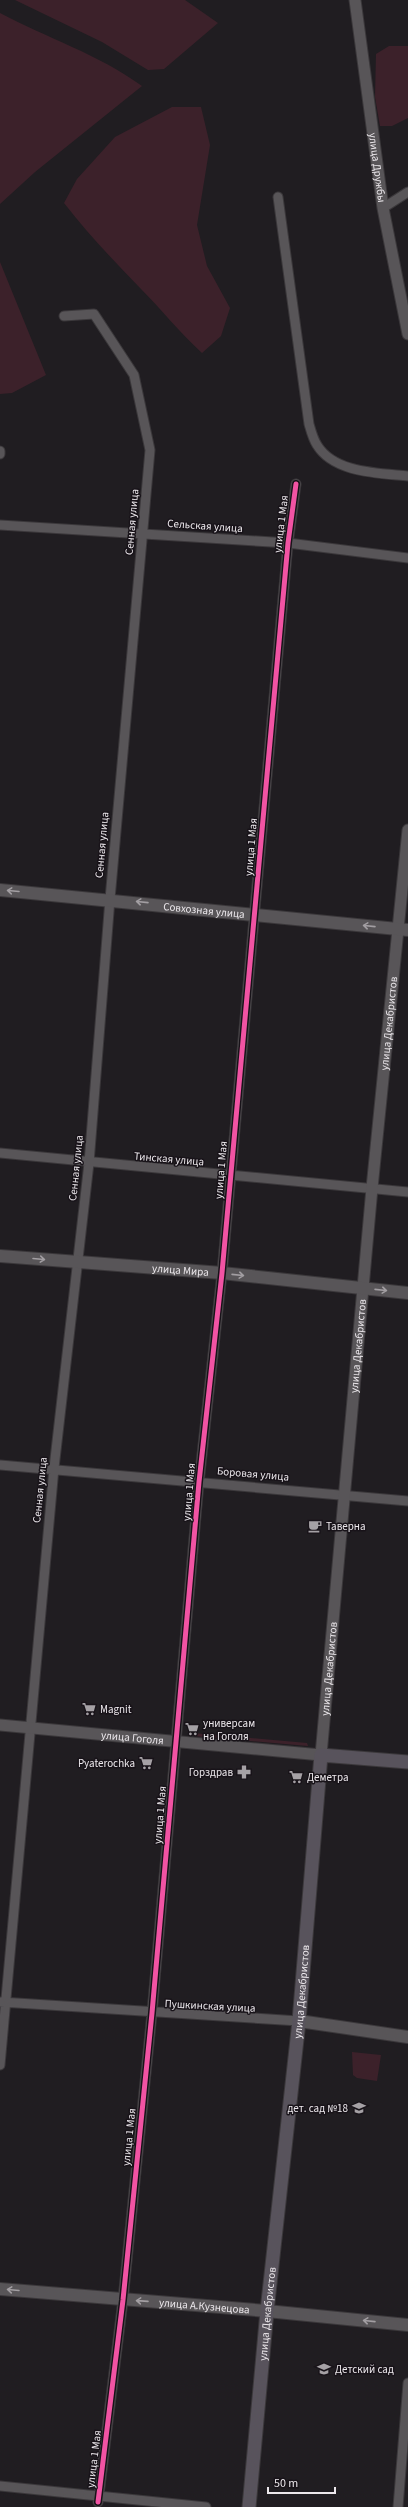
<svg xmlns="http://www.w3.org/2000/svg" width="408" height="2507" viewBox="0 0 408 2507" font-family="'Source Sans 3',sans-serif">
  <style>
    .green { fill: #3c212a }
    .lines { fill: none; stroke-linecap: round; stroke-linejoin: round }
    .minor-casing { stroke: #3b383b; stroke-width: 11 }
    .tertiary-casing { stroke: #3b383b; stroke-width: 13 }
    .secondary-casing { stroke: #3b383b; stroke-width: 14 }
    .primary-casing { stroke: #3b383b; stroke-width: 15 }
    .minor { stroke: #585558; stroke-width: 9 }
    .tertiary { stroke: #585558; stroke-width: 11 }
    .secondary { stroke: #585558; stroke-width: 12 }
    .primary { stroke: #58535c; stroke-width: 13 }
    .cycleway-casing { stroke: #181319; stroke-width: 8 }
    .cycleway { stroke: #f153a3; stroke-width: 5 }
    .oneway { stroke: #a29ea2 }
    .labels { text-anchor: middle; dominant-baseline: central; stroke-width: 3; stroke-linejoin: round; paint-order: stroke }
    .street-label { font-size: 11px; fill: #ece8ec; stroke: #181319 }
    .poi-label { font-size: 11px; fill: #ece8ec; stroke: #181319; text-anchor: start }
  </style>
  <rect width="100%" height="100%" fill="#201d21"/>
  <path class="green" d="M15,0H185L218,23L164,69L148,70L102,42Z
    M0,13C47,38 98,54 142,86L35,172L0,204Z
    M389,46H408V118L392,126H380L375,97L376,54Z
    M172,107H201L210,145L197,225L207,266L230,308L221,336L202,353C180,333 162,310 141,289C114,261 88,234 64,203L77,179L115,137Z
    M0,262L46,375L12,393L0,394Z
    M193,1733L307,1743L308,1746L193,1736Z
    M352,2052L381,2055L377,2081L357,2078L353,2075Z"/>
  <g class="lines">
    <g class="minor-casing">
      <path id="minor" d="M278,197L309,424C311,431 313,439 317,445C334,473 378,473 408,476
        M383,208L408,192
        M0,454V451
        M0,525L288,543L408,558
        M0,1153L408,1192
        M0,1465L408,1501
        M1,2002L299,2021
        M0,2065L54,1468L89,1163L110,899L150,450L134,375L94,314L64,316
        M0,2486L206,2507
        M98,2502L123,2300L152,2013L199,1482L222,1273L288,543L296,484
        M398,2507L408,2383"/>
    </g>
    <g class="tertiary-casing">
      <g id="tertiary">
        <path id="s1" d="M355,0L383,208L408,334"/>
        <path id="s2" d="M0,1725L321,1755L372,1188L408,830"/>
      </g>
    </g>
    <g class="secondary-casing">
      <g id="secondary">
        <path id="s3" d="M0,890L408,930"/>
        <path id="s4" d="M0,1256L222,1273L408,1293"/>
        <path d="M299,2021L408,2037"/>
        <path id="s5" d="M0,2289L267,2311L408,2325"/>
      </g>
    </g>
    <g class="primary-casing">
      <g id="primary">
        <path id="s6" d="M249,2507L267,2311L299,2021L321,1755L408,1762"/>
      </g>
    </g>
    <use href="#minor" class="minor"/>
    <use href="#tertiary" class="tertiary"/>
    <use href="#secondary" class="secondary"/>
    <use href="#primary" class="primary"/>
    <g class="cycleway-casing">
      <path id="cycleway" d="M98,2502L123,2300L152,2013L199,1482L222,1273L288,543L296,484"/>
    </g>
    <use href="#cycleway" class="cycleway"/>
  </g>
  <defs><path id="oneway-shaft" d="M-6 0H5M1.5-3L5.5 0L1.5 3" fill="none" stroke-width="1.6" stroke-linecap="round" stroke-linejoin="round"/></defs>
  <g class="oneway">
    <use href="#oneway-shaft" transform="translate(13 891) rotate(-175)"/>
    <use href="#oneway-shaft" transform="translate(142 902) rotate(-174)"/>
    <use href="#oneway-shaft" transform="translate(369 926) rotate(-174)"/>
    <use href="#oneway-shaft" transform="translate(39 1259) rotate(5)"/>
    <use href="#oneway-shaft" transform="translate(238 1275) rotate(6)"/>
    <use href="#oneway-shaft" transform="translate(381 1290) rotate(6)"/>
    <use href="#oneway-shaft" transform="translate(13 2290) rotate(-175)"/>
    <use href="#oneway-shaft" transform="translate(142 2301) rotate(-176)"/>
    <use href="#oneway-shaft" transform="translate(369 2321) rotate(-174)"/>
  </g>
  <defs>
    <g id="cafe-bare" transform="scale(1.08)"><path d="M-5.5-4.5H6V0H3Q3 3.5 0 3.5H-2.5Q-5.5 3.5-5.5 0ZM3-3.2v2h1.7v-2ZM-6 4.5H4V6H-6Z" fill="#a5a1a5" stroke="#181319" stroke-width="2.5" paint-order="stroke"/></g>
    <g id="supermarket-bare" transform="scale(1.08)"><path d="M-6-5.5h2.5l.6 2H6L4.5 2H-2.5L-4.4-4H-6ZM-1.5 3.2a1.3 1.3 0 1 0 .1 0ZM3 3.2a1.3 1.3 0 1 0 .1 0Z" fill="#a5a1a5" stroke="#181319" stroke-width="2.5" paint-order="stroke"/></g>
    <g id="pharmacy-bare" transform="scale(1.08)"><path d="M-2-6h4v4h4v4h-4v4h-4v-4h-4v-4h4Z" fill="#a5a1a5" stroke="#181319" stroke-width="2.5" paint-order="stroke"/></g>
    <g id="school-bare" transform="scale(1.08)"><path d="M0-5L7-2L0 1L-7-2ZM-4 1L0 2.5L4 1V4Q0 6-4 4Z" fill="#a5a1a5" stroke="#181319" stroke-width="2.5" paint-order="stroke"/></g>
  </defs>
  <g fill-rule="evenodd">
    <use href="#cafe-bare" x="315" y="1526"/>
    <use href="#supermarket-bare" x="89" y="1709"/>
    <use href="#supermarket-bare" x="192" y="1729"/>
    <use href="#supermarket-bare" x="146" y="1763"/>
    <use href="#pharmacy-bare" x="244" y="1772"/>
    <use href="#supermarket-bare" x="296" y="1777"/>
    <use href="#school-bare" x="359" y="2108"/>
    <use href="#school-bare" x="324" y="2369"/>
  </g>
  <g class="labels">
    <g class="street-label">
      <text stroke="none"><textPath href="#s1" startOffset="169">улица Дружбы</textPath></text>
      <text transform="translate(132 522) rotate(-85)">Сенная улица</text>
      <text transform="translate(281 524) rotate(-83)">улица 1 Мая</text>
      <text transform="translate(205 526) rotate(4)">Сельская улица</text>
      <text transform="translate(102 845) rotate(-85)">Сенная улица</text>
      <text transform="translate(251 847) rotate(-85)">улица 1 Мая</text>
      <text stroke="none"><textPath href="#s3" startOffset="205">Совхозная улица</textPath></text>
      <text stroke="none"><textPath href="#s2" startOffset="1057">улица Декабристов</textPath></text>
      <text transform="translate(169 1159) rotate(5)">Тинская улица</text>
      <text transform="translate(76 1168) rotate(-84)">Сенная улица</text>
      <text transform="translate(221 1170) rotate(-85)">улица 1 Мая</text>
      <text stroke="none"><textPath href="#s4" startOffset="181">улица Мира</textPath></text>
      <text stroke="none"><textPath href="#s2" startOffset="733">улица Декабристов</textPath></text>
      <text transform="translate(253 1474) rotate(5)">Боровая улица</text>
      <text transform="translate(40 1490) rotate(-84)">Сенная улица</text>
      <text transform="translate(189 1492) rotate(-85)">улица 1 Мая</text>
      <text stroke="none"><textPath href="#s2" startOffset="409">улица Декабристов</textPath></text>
      <text stroke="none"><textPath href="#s2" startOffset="133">улица Гоголя</textPath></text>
      <text transform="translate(160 1815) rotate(-85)">улица 1 Мая</text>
      <text stroke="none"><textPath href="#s6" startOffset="518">улица Декабристов</textPath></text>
      <text transform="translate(210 2006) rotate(3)">Пушкинская улица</text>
      <text transform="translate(129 2137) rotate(-84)">улица 1 Мая</text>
      <text stroke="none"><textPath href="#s5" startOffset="205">улица А.Кузнецова</textPath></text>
      <text stroke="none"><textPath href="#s6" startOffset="194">улица Декабристов</textPath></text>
      <text transform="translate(94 2459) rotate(-83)">улица 1 Мая</text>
    </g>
    <g class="poi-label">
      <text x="326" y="1526">Таверна</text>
      <text x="100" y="1709">Magnit</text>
      <text x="203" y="1723">универсам<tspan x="203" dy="13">на Гоголя</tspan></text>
      <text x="135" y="1763" text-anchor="end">Pyaterochka</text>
      <text x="233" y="1772" text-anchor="end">Горздрав</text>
      <text x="307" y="1777">Деметра</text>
      <text x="348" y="2108" text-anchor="end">дет. сад №18</text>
      <text x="335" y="2369">Детский сад</text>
    </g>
  </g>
  <path d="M268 2487v6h67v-6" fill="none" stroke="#ece8ec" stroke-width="2"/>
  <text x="274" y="2487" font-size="12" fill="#ece8ec" stroke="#181319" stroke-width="3" paint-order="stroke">50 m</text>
</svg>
